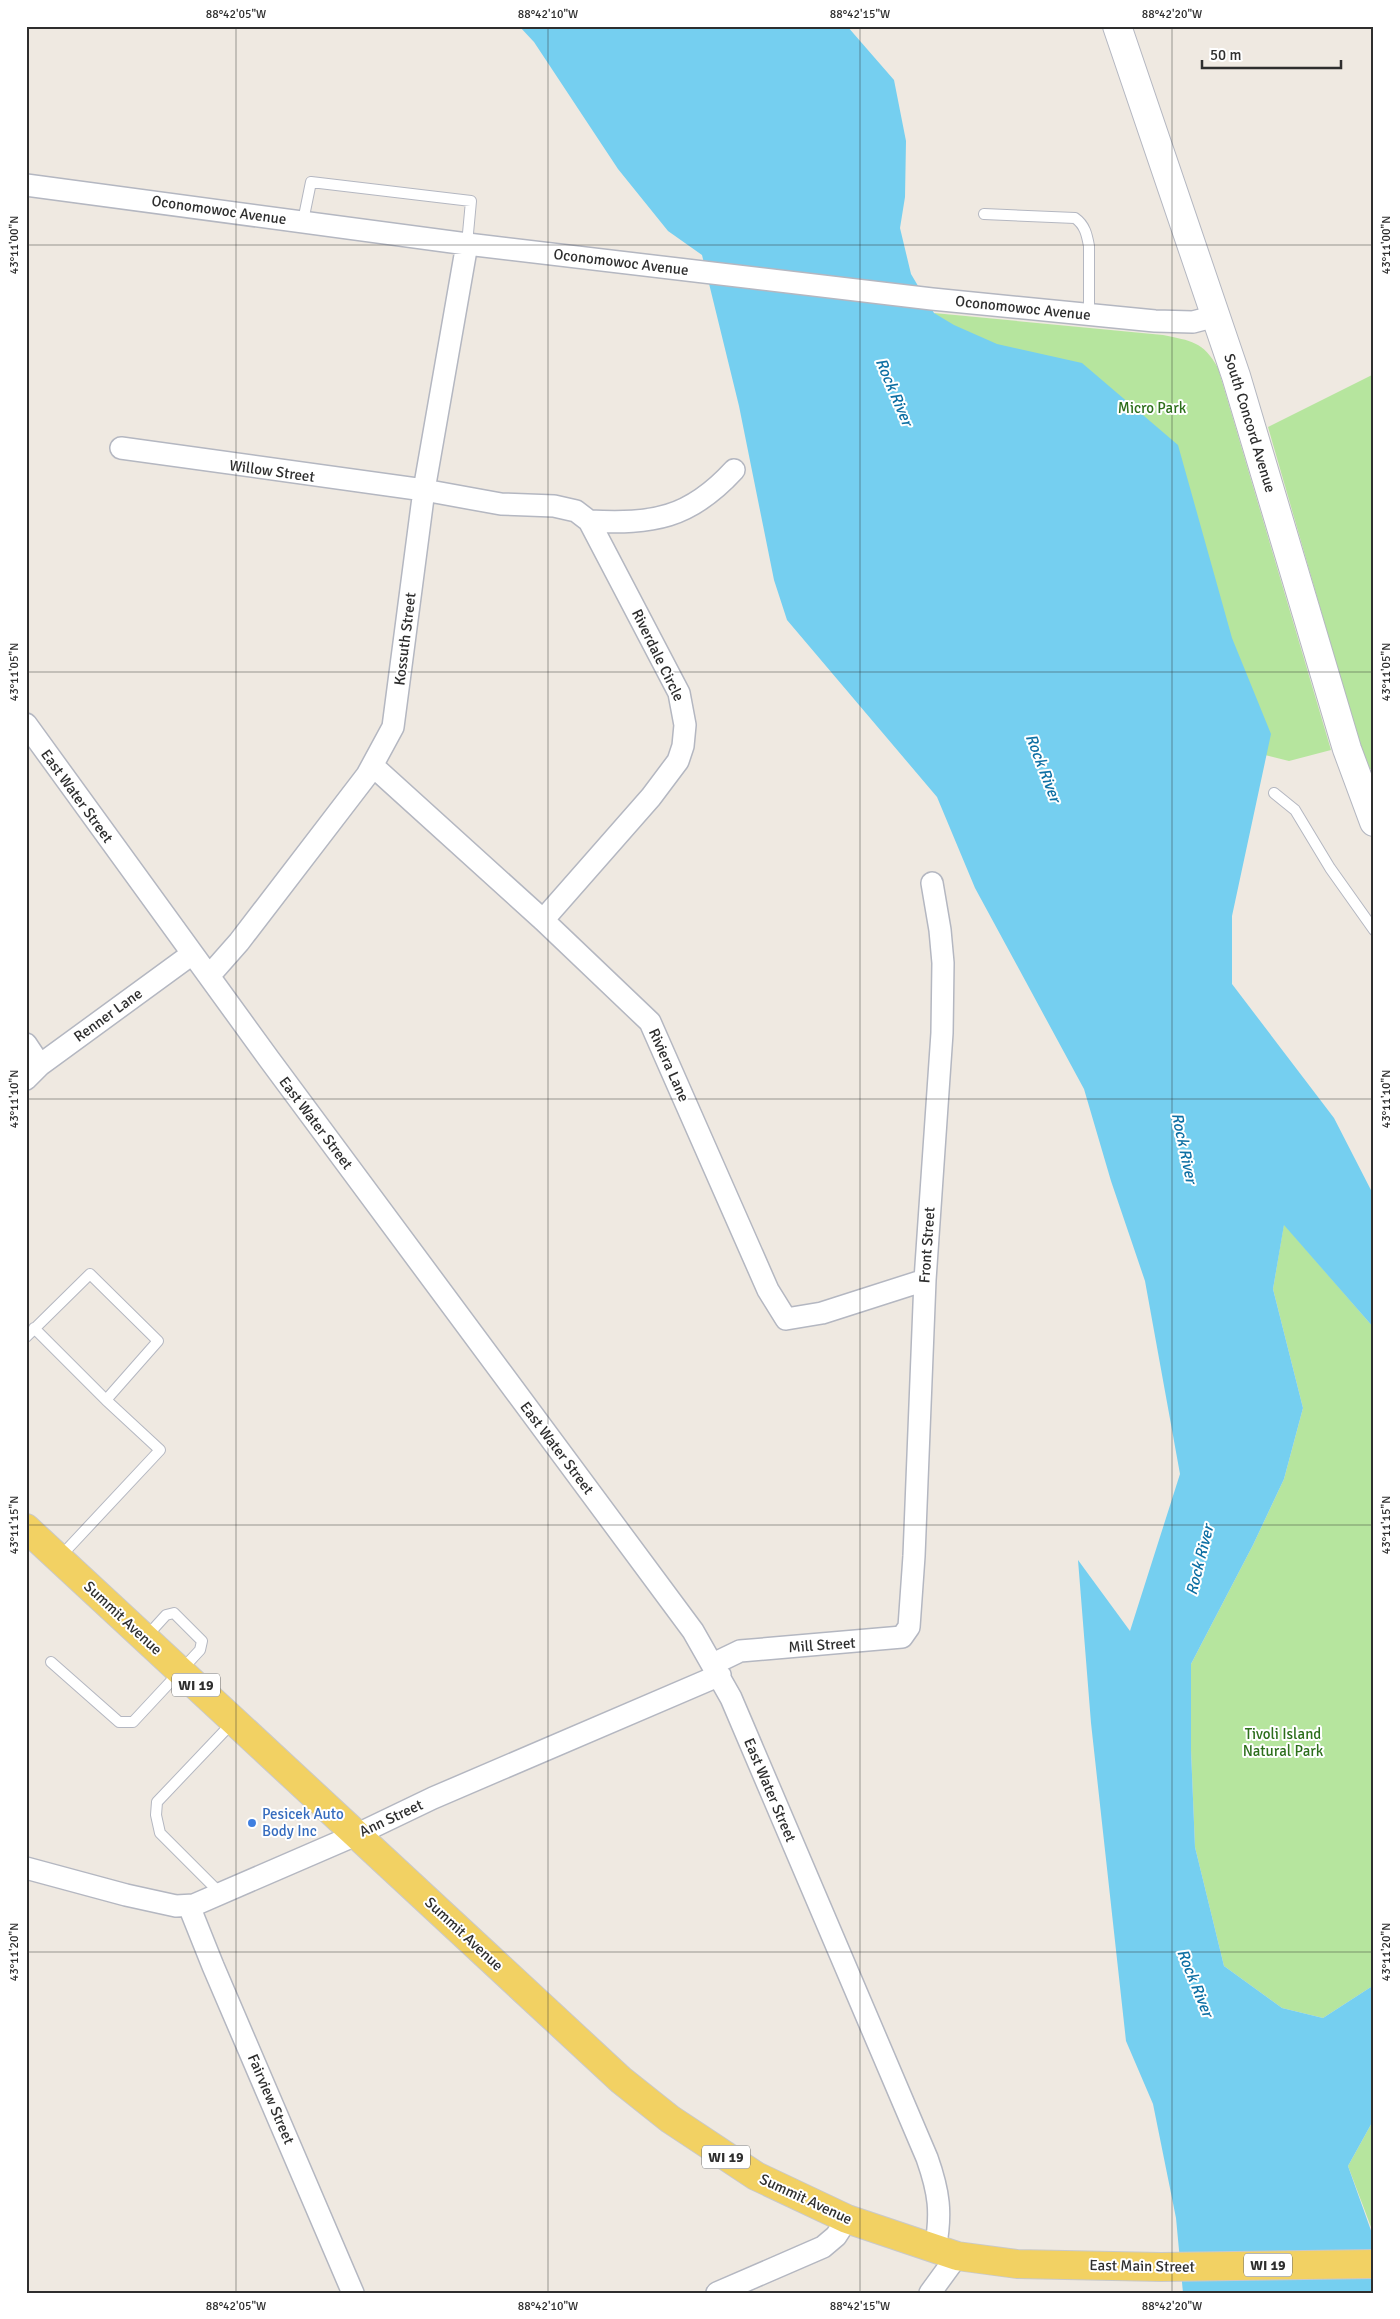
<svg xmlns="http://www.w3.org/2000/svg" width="1400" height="2319" viewBox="0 0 1400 2319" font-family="Signika,sans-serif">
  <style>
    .green { fill: #b6e59e }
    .water { fill: #75cff0 }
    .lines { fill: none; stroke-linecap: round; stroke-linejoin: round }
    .lane-casing { stroke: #b4b7c1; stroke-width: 12 }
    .street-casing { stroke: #b4b7c1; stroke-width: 24 }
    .secondary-casing { stroke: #b4b7c1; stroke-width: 30 }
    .primary-casing { stroke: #c9c9c9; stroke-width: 30 }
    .lane { stroke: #fff; stroke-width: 10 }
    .street { stroke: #fff; stroke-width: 21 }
    .secondary { stroke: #fff; stroke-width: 28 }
    .primary { stroke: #f2d163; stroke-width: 28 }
    .ticks { fill: none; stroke: #2e2e2e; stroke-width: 1; stroke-opacity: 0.45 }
    .shop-dot { fill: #3f7fe0; stroke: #fff; stroke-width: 2 }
    .labels { text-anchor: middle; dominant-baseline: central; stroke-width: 4; stroke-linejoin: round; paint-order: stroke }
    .shield { fill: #fff; stroke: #6d6d6d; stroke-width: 1 }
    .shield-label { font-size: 14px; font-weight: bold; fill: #2e2e2e }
    .street-label { font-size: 15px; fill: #2e2e2e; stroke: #fff }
    .park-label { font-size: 15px; fill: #2c6e1b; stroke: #fff }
    .shop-label { font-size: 15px; fill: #366cbe; stroke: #fff; text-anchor: start }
    .water-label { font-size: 16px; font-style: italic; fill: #0d6fa3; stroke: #fff }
    .neatline { fill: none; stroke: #2e2e2e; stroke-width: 2 }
    .ticks-label { font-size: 12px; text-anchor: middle; fill: #2e2e2e }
  </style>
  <rect width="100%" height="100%" fill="#efe9e1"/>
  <path class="green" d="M934,313L1163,335C1191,341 1203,341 1218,368L1331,750L1289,761L1245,750Z
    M1374,374V768L1367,770L1268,427Z
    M1284,1224L1374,1328V1985L1323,2018L1282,2008L1224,1966L1195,1847L1191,1750V1664L1253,1545L1284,1479L1303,1408L1273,1289Z
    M1374,2119V2235L1348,2166Z"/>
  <path class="water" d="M519,26H847L894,80L906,141L905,197L900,228L911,274L934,313L954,325L997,344L1082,363L1178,445L1232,638L1271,734L1232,916V984L1334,1118L1374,1196V1328L1284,1225L1273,1289L1303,1408L1284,1479L1253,1545L1191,1664V1750L1195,1847L1224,1966L1282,2008L1323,2018L1374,1985V2119L1348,2166L1374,2239V2293H1183L1176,2218L1153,2104L1126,2041L1091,1723L1078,1560L1130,1631L1180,1474L1145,1281L1111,1181L1084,1089L975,888L937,797L787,620L774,580L739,406L702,255L668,231L618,169L534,42Z"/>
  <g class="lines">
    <g class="lane-casing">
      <path id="lane" d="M984,214L1075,218C1085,225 1087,235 1089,246V315
        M303,221L311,182L471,201L467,244
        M1274,793L1295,810L1330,868L1374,930
        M34,1328L106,1400L160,1450L59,1558
        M26,1337L90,1274L158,1341L106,1400
        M51,1662L119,1722H133L200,1650L202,1641L174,1613L166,1615L146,1637
        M220,1893L160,1833L156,1815L157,1802L233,1722"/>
    </g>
    <g class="street-casing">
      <path id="street" d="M26,185L467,244L932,299L1155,321L1193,322L1216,316
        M121,448L424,490L501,504L554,506L576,511L589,521L679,693L685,725L683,746L678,761L651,797L543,920
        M589,521C653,524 689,519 734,470
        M26,724L269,1059L693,1631L731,1698L927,2158C939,2192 942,2213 935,2249
        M373,766L543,920L650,1022L768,1290L786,1319L822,1313L925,1280
        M209,976L239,942L367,775L393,727L424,490L467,244
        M26,1044L40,1065
        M26,1079L40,1065L192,954
        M713,1664L740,1651L902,1637L909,1627L914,1556L925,1280L942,1033L943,963L940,930L932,883
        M26,1868L126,1895L176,1906L194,1905L358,1834L433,1798L720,1675
        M189,1906L213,1966L353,2293
        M717,2293L823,2247L836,2236L847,2219
        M930,2293L957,2256"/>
    </g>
    <g class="secondary-casing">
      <path id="secondary" d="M1117,26L1236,376L1347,749L1374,822"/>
    </g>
    <g class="primary-casing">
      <path id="primary" d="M26,1528L621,2080L670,2119L756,2176L847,2219L957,2256L1017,2264L1161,2267L1374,2264"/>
    </g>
    <use href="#lane" class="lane"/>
    <use href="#street" class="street"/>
    <use href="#secondary" class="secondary"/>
    <use href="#primary" class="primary"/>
  </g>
  <path class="ticks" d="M236,26V2293M548,26V2293M860,26V2293M1172,26V2293M26,245H1374M26,672H1374M26,1099H1374M26,1525H1374M26,1952H1374"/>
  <circle class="shop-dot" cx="252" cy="1823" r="5"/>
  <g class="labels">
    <g class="shield">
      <rect x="172" y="1673.5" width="48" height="23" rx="4"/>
      <rect x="702" y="2145.5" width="48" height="23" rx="4"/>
      <rect x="1244" y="2253.5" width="48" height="23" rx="4"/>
    </g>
    <g class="shield-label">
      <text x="196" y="1685">WI 19</text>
      <text x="726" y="2157">WI 19</text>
      <text x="1268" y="2265">WI 19</text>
    </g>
    <g class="street-label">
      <text transform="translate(219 210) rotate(8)">Oconomowoc Avenue</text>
      <text transform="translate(621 262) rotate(7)">Oconomowoc Avenue</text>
      <text transform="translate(1023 308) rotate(6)">Oconomowoc Avenue</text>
      <text transform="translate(1250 423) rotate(73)">South Concord Avenue</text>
      <text transform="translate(272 471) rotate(8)">Willow Street</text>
      <text transform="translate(405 639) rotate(-83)">Kossuth Street</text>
      <text transform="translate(658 655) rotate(64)">Riverdale Circle</text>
      <text transform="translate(77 796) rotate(54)">East Water Street</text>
      <text transform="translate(108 1015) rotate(-36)">Renner Lane</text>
      <text transform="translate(669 1065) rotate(66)">Riviera Lane</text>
      <text transform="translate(316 1123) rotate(53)">East Water Street</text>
      <text transform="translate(927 1245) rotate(-86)">Front Street</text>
      <text transform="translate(557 1448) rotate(53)">East Water Street</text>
      <text transform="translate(123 1618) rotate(43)">Summit Avenue</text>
      <text transform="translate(822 1645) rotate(-4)">Mill Street</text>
      <text transform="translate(770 1790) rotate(67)">East Water Street</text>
      <text transform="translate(391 1818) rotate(-25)">Ann Street</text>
      <text transform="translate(464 1934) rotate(43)">Summit Avenue</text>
      <text transform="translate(271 2099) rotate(67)">Fairview Street</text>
      <text transform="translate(806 2199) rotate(25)">Summit Avenue</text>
      <text transform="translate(1142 2266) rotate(1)">East Main Street</text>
    </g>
    <g class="park-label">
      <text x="1152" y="408">Micro Park</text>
      <text x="1283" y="1734">Tivoli Island<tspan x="1283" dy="17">Natural Park</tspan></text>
    </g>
    <g class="shop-label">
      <text x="262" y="1814">Pesicek Auto<tspan x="262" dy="17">Body Inc</tspan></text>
    </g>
    <g class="water-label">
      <text transform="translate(894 392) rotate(67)">Rock River</text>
      <text transform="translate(1043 768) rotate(69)">Rock River</text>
      <text transform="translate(1184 1148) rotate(78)">Rock River</text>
      <text transform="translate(1200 1560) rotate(-76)">Rock River</text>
      <text transform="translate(1195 1983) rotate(68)">Rock River</text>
    </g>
  </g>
  <rect width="1400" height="2319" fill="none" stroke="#ffffff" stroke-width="55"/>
  <path d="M1202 60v8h139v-8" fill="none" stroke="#2e2e2e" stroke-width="2.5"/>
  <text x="1210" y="60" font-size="15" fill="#2e2e2e" stroke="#ffffff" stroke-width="4" paint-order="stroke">50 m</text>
  <rect x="28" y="28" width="1344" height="2264" class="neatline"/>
  <g class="ticks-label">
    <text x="236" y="18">88°42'05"W</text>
    <text x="548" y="18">88°42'10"W</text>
    <text x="860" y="18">88°42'15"W</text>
    <text x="1172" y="18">88°42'20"W</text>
    <text transform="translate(1386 245) rotate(-90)" y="4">43°11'00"N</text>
    <text transform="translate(14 245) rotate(-90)" y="4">43°11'00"N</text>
    <text transform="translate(14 672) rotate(-90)" y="4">43°11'05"N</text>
    <text transform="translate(1386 672) rotate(-90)" y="4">43°11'05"N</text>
    <text transform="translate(14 1099) rotate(-90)" y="4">43°11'10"N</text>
    <text transform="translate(1386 1099) rotate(-90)" y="4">43°11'10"N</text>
    <text transform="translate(14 1525) rotate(-90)" y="4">43°11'15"N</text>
    <text transform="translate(1386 1525) rotate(-90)" y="4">43°11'15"N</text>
    <text transform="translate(14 1952) rotate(-90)" y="4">43°11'20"N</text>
    <text transform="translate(1386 1952) rotate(-90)" y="4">43°11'20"N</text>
    <text x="236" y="2310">88°42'05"W</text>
    <text x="548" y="2310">88°42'10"W</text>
    <text x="860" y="2310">88°42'15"W</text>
    <text x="1172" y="2310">88°42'20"W</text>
  </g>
</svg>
